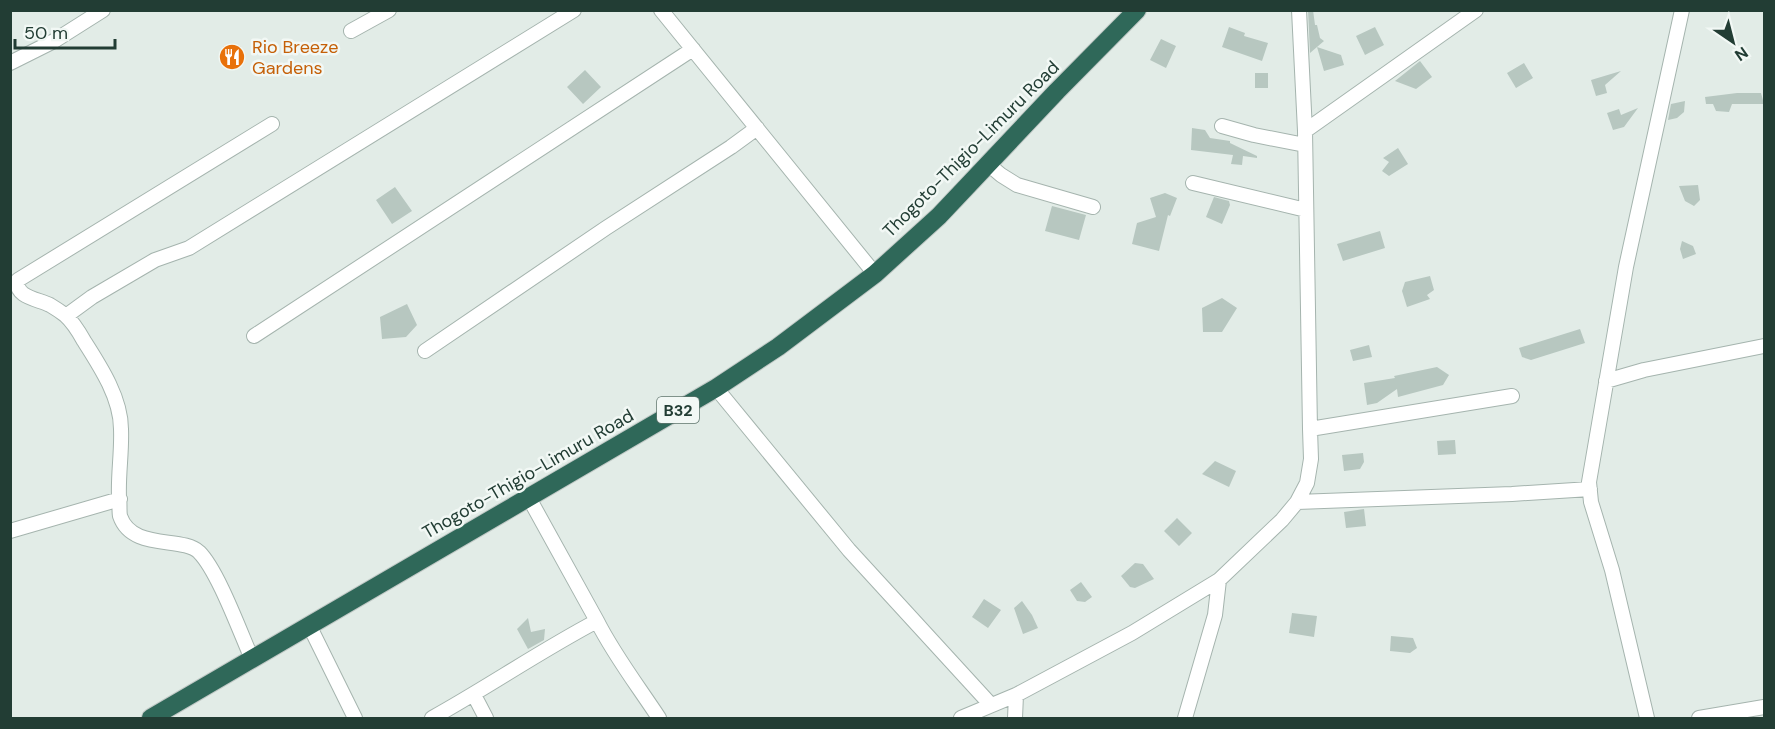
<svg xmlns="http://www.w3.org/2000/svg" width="1775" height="729" viewBox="0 0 1775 729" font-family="'DM Sans',sans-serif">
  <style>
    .building { fill: #b7c7c0 }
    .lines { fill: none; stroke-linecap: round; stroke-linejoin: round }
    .minor-casing { stroke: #a5b4ae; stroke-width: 16 }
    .highway-casing { stroke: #c1c9c6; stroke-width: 20 }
    .minor { stroke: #fff; stroke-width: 14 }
    .highway { stroke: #2f6859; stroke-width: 18 }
    .labels { text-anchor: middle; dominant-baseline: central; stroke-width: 5; stroke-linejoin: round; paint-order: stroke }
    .shield { fill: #f2f8f5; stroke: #60756e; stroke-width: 1.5 }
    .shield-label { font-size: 16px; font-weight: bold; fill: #223d34 }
    .food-label { font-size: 18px; fill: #c56008; stroke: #f2f8f5; text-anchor: start }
    .street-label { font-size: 18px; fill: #223d34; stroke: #f2f8f5 }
  </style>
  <rect width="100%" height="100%" fill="#e2ece7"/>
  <path class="building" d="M1308,10H1313L1315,25H1317L1320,38L1324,41L1310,53Z
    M1229,27L1245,33L1244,36L1268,43L1262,61L1222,47Z
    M1375,27L1384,45L1365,55L1356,36Z
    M1161,39L1176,46L1166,68L1150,60Z
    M1317,47L1341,55L1344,65L1324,71Z
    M1420,61L1432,77L1416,89L1395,81Z
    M1524,63L1533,78L1516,88L1507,73Z
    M585,70L601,87L583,104L567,87Z
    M1621,71L1605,85L1607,93L1596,96L1591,80Z
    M1255,73H1268V88H1255Z
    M1737,93H1761L1764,104H1732L1729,112L1716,111L1713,104H1706L1705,97Z
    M1685,101L1684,112L1677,118L1668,120L1671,104Z
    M1638,108L1624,127L1613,130L1607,113L1619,109L1621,115Z
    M1192,128L1205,130L1210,138L1230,141V143L1257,156V158L1243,156L1242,165L1231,164L1233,155L1191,150Z
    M1398,148L1408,164L1389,176L1382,171L1389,162L1383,158Z
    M1698,185L1700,200L1694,206L1685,201L1679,186Z
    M395,187L412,211L392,224L376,200Z
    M1165,193L1177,198L1170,216L1168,215L1159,251L1132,244L1137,223L1156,217L1150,198Z
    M1214,197L1229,201L1230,205L1222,224L1206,217Z
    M1052,206L1086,215L1079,240L1045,231Z
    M1380,231L1385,248L1343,261L1337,244Z
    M1682,241L1693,246L1696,254L1683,259L1680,249Z
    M1430,276L1434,290L1427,295L1430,299L1407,307L1402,291L1405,282Z
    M1222,298L1237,308L1222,332H1203L1202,308Z
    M407,304L417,325L406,337L382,339L380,317Z
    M1580,329L1585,343L1531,360L1522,357L1519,348Z
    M1369,345L1372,357L1353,361L1350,350Z
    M1437,367L1449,375L1443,385L1398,397L1397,389L1377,403L1367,405L1364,383L1395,378L1394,376Z
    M1455,440L1456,454L1438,455L1437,441Z
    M1363,453L1364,462L1360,469L1344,471L1342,455Z
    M1215,461L1236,471L1229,487L1202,474Z
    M1364,509L1366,526L1346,528L1344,512Z
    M1177,518L1192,533L1179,546L1164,531Z
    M1135,563L1143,564L1154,579L1135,588L1130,587L1121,576Z
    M1081,582L1092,597L1085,602L1077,601L1070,590Z
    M984,599L1001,610L988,628L972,617Z
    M1022,601L1032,615L1038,628L1023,634L1014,608Z
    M1292,613L1317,616L1314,637L1289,633Z
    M528,618L531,632L545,629L544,640L528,649L517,629Z
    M1391,636L1413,638L1417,648L1410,653L1390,651Z"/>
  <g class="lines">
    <g class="minor-casing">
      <path id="minor" d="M661,10L875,274
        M351,31L389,10
        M10,63L54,41L103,10
        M1222,126L1254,135L1305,145
        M1305,131L1476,10
        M988,164L1001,175L1017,185L1093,207
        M1193,183L1306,210
        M66,316L92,297L155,260L189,248L574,10
        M254,336L693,49
        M425,351L606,228L731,147L757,128
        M1606,381L1644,370L1764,346
        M716,388L849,550L991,705
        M1310,429L1512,396
        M1297,502L1512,494L1590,489
        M10,531L120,499
        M597,621C614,655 638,686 659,718
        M309,625L355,718
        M252,659C240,632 218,571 199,552C182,536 132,551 120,516C119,511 120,503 119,497C118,474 122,452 121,429C121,398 100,366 84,341C79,332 73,322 65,315C61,312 55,308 50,305C38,299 14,297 18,280L272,124
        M474,695L486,718
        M432,718C488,687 540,651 597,621L529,498
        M961,718L1016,695L1132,633L1219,580L1282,520L1297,502L1307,483L1311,459L1310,429L1305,131L1299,10
        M1015,718L1016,695
        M1185,718L1215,615L1219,580
        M1647,718L1612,570L1591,502L1589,482L1626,267L1682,10
        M1699,718L1764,707"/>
    </g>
    <g class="highway-casing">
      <path id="highway" d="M151,718L716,388L778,347L875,274L939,216L1057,91L1137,10"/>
    </g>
    <use href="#minor" class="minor"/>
    <use href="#highway" class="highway"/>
  </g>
  <defs>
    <g id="restaurant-disc" transform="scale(1.35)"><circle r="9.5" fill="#e8710a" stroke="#f2f8f5"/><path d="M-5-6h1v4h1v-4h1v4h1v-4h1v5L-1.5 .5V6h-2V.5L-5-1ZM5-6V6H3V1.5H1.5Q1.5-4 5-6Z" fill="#fff"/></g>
  </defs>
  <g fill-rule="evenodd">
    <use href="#restaurant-disc" x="232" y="57"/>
  </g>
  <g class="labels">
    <rect class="shield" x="657" y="397" width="42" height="26" rx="4.5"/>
    <g class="shield-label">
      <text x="678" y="410">B32</text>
    </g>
    <g class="food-label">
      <text x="252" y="47">Rio Breeze<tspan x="252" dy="21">Gardens</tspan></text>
    </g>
    <g class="street-label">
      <text transform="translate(971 149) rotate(-45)">Thogoto-Thigio-Limuru Road</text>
      <text transform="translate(528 474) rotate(-30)">Thogoto-Thigio-Limuru Road</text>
    </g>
  </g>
  <rect width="1775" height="729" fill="none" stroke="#223d34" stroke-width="24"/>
  <g transform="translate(1733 42) rotate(145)" stroke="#f2f8f5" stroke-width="4.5" paint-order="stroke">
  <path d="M0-4.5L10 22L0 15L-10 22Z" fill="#223d34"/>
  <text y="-9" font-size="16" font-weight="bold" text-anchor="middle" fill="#223d34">N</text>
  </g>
  <path d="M15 39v9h100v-9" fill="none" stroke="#223d34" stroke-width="3"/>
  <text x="24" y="39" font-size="18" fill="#223d34" stroke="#f2f8f5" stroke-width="4.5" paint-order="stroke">50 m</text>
</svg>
